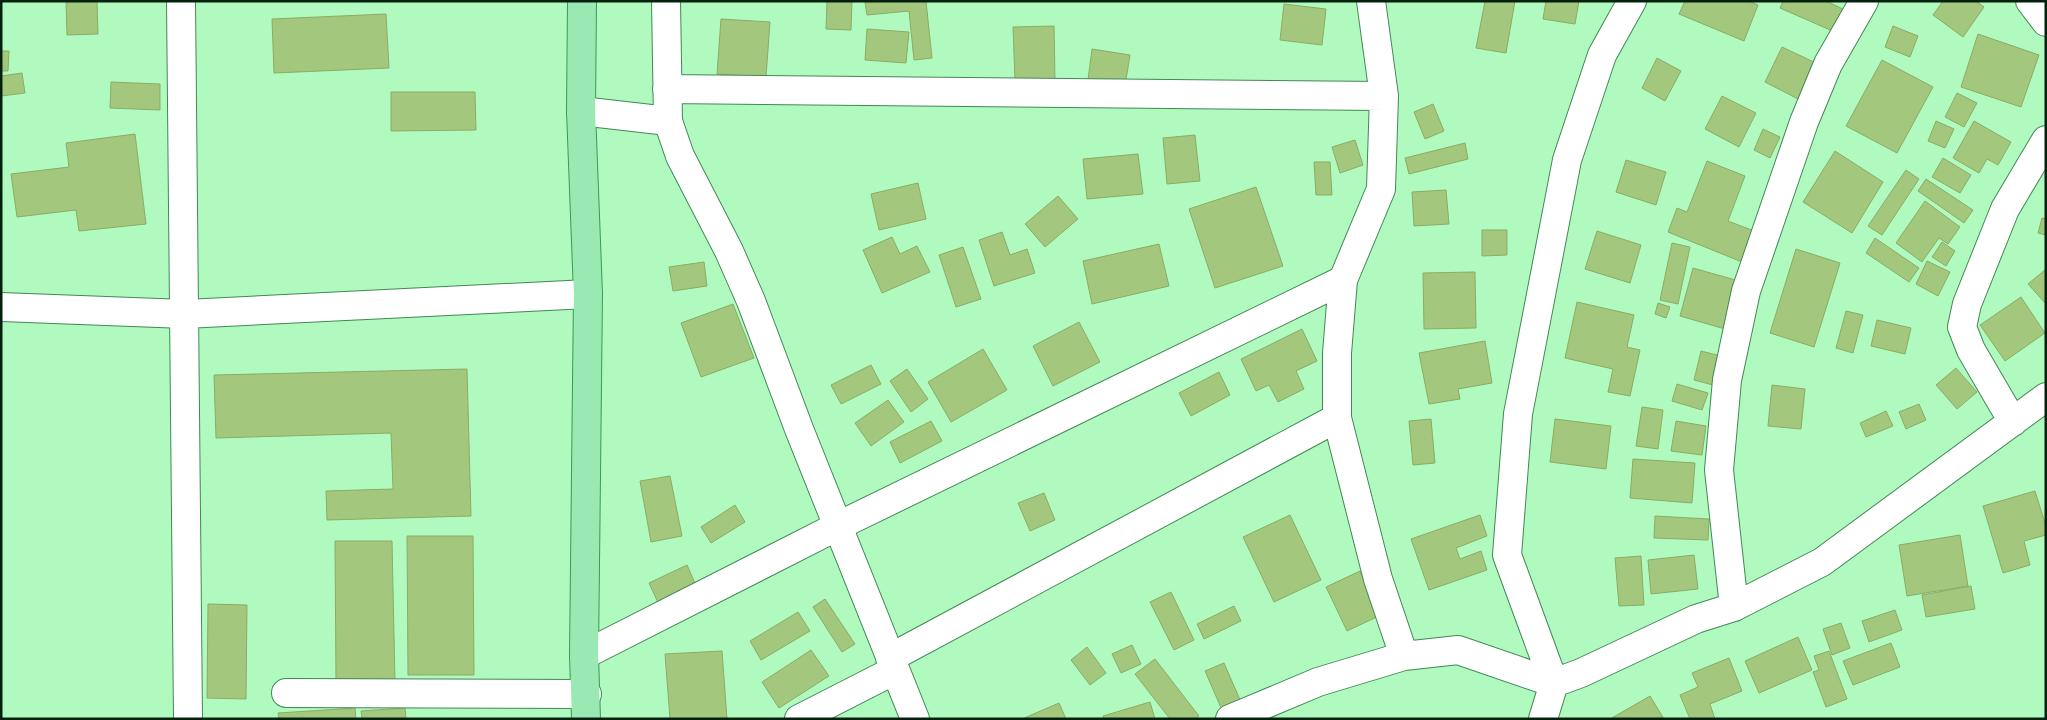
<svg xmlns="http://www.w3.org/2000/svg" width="2047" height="720" viewBox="0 0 2047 720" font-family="'Asap Condensed',sans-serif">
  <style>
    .building { fill: #a2c77d; stroke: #89ad64 }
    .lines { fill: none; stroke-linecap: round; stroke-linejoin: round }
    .minor-casing { stroke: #428854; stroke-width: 30 }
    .major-casing { stroke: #3a9956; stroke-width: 30 }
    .minor { stroke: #fff; stroke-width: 28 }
    .major { stroke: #9ae9b2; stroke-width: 28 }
  </style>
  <rect width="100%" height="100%" fill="#b0fac0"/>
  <path class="building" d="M66,1H97L98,34L67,35Z
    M827,1H852L851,30L826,29Z
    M876,1H926L932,58L914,60L909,11L867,15L865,2Z
    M1485,1H1515L1506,53L1476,48Z
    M1546,1H1579L1575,24L1543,19Z
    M1685,1H1748L1758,5L1744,41L1679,14Z
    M1783,1H1826L1847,11L1837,33L1780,8Z
    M1943,1H1976L1984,7L1963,37L1933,15Z
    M1284,4L1326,9L1322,45L1280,40Z
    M386,14L389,68L274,73L272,19Z
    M721,19L770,22L766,77L717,74Z
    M1054,26L1055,79L1015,80L1013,27Z
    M1893,26L1918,36L1910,57L1885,47Z
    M867,29L909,32L906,63L865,60Z
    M1978,34L2039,55L2021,107L1961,87Z
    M1782,47L1818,64L1800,100L1765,82Z
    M1092,49L1130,55L1125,86L1088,80Z
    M1,51H9L8,71H1Z
    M1657,58L1681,71L1665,101L1642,88Z
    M1882,60L1933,87L1897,153L1846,126Z
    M22,73L25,93L1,96V76Z
    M111,82L160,84V110L110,108Z
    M391,92H475L476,130L391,131Z
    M1957,93L1977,103L1964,127L1945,117Z
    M1722,96L1756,113L1739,147L1705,129Z
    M1433,104L1444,131L1425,139L1414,112Z
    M1936,121L1954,129L1945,148L1928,141Z
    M1974,121L2011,142L1998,165L1987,159L1979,173L1953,158Z
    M1763,129L1780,137L1770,158L1754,150Z
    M135,134L146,224L79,231L76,210L17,217L11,174L69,167L66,143Z
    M1195,135L1200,181L1167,184L1163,138Z
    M1355,140L1363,165L1340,173L1332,147Z
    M1465,143L1468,159L1409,174L1405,158Z
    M1835,151L1883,182L1852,233L1803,202Z
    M1138,154L1143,194L1087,199L1083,159Z
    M1943,158L1971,175L1960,193L1932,177Z
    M1626,160L1666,172L1656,205L1616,192Z
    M1707,161L1745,176L1728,221L1754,231L1742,262L1668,232L1677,208L1687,212Z
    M1314,162H1330L1332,195H1316Z
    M1906,170L1919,179L1882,235L1868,226Z
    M1926,179L1973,210L1964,223L1918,191Z
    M918,183L926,219L879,230L871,194Z
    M1256,187L1283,266L1215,288L1189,209Z
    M1446,190L1449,224L1414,226L1412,192Z
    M1058,196L1078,219L1045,247L1025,224Z
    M1925,201L1960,227L1948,244L1939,238L1922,262L1896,243Z
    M2042,218L2046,219V235L2038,233Z
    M1482,230H1507V255L1482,256Z
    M1597,231L1641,245L1630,283L1585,269Z
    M1002,232L1010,255L1027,249L1035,273L994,286L979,240Z
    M892,237L900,254L917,246L930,272L882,293L863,250Z
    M1875,238L1919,268L1909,282L1866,253Z
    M1942,242L1955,251L1946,266L1932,257Z
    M1672,243L1690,247L1678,304L1660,300Z
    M1159,244L1169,286L1092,304L1083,261Z
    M963,247L981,299L956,307L939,255Z
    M1796,249L1840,263L1814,347L1770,333Z
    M1927,261L1950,272L1938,296L1916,284Z
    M704,262L707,286L673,291L669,267Z
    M1693,268L1739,281L1725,329L1680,316Z
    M2046,269V304L2028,284Z
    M1475,272L1476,328L1424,329L1423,273Z
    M2021,297L2045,333L2005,361L1980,325Z
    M1577,302L1634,315L1627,347L1640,350L1630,396L1608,392L1613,369L1565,358Z
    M1658,303L1670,307L1666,318L1655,314Z
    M733,304L754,358L701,377L681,323Z
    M1846,311L1863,315L1853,353L1836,348Z
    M1877,320L1911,328L1905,354L1871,346Z
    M1079,322L1100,362L1053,386L1033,346Z
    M1302,329L1317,361L1296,371L1304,389L1278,402L1269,385L1256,391L1241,359Z
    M1485,341L1492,383L1458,389L1460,399L1429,404L1419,353Z
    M983,349L1007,390L951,422L928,382Z
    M1701,351L1721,356L1713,385L1694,380Z
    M871,365L881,384L841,404L831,385Z
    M1956,368L1977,392L1957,409L1936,385Z
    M467,369L471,516L327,520L326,491L393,489L391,433L216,438L214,375Z
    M907,369L928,399L911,412L890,381Z
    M1219,372L1230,395L1191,416L1179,393Z
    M1677,384L1708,393L1702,410L1672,401Z
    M1772,385L1805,389L1801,429L1768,426Z
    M888,400L904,422L871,446L855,423Z
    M1919,404L1926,420L1906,429L1899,412Z
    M1642,407L1663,410L1658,449L1636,446Z
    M1886,411L1893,426L1866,437L1860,423Z
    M1431,419L1435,463L1413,465L1409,421Z
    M1555,419L1611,426L1606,469L1550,462Z
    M931,421L942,441L900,463L890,442Z
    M1676,421L1706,426L1702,455L1671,451Z
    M1633,459L1695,463L1692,503L1630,498Z
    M670,476L682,536L651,542L640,481Z
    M2035,491L2046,526V535L2024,541L2030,565L2003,573L1983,506Z
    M1044,493L1055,520L1030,531L1018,503Z
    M735,505L745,522L711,543L701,527Z
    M1290,515L1321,580L1274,602L1243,537Z
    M1480,515L1487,536L1456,548L1460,559L1481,551L1487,570L1429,590L1411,539Z
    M1655,516L1709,519L1708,540L1654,538Z
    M1960,535L1968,586L1907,596L1899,545Z
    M407,536H473L474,675H408Z
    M335,541H392L395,682L336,683Z
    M1694,555L1698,589L1651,594L1648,560Z
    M1641,556L1644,605L1619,606L1615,558Z
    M687,565L698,590L660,607L649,583Z
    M1360,571L1381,615L1347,631L1326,587Z
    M1971,586L1975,609L1926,617L1922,595Z
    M1171,592L1194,640L1174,650L1150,602Z
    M825,599L855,644L842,652L813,607Z
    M208,604L247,605L246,699L207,698Z
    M1234,606L1241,621L1204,639L1197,624Z
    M1895,610L1902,630L1869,642L1862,621Z
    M798,612L810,631L761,660L750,641Z
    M1841,623L1850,648L1832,655L1823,629Z
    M1798,637L1812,670L1759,693L1745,661Z
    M1891,643L1900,667L1853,685L1843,661Z
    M1132,645L1141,664L1121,673L1112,654Z
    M1087,647L1106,673L1090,685L1071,660Z
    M811,650L829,676L779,708L762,682Z
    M722,651L727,719H670L665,654Z
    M1829,651L1847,699L1826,707L1813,672L1819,670L1814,656Z
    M1729,658L1742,691L1710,704L1715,719H1690L1680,695L1698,687L1692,673Z
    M1155,659L1199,716L1195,719H1170L1135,674Z
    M1224,663L1241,702L1222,710L1205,671Z
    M1650,696L1664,719H1610Z
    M1150,702L1155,719H1104L1103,716Z
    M1059,703L1066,719H1022Z
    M355,708L356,719H279L278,713Z
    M405,708L406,719H362L361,711Z"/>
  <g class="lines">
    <g class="minor-casing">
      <path id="minor" d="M181,1L188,719
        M666,1L668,121L680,156L729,251L751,301L799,429L915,719
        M1371,1L1384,96L1381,189L1343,280L1337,353V418L1378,579L1404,656
        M2030,1L2046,22
        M667,89L1384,96
        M581,111L668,121
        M1,307L185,314L588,294
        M2013,422L1971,350L1962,327L1967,304L2005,209L2046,140
        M1734,607L1719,470L1727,380L1746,291L1804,122L1828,64L1864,1
        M584,655L838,526L1343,280
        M890,658L1337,418
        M286,693L587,694
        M799,719L895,670
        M1230,719L1318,682L1404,656L1458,650L1554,683L1581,673L1696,619L1734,607L1822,562L2046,397
        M1543,719L1554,683L1507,555L1518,414L1567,160L1602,55L1632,1"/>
    </g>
    <g class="major-casing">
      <path id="major" d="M582,1L581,111L588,294L584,655L586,719"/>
    </g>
    <use href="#minor" class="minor"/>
    <use href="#major" class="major"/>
  </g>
  <rect width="2047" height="720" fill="none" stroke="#03210c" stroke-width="5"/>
</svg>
